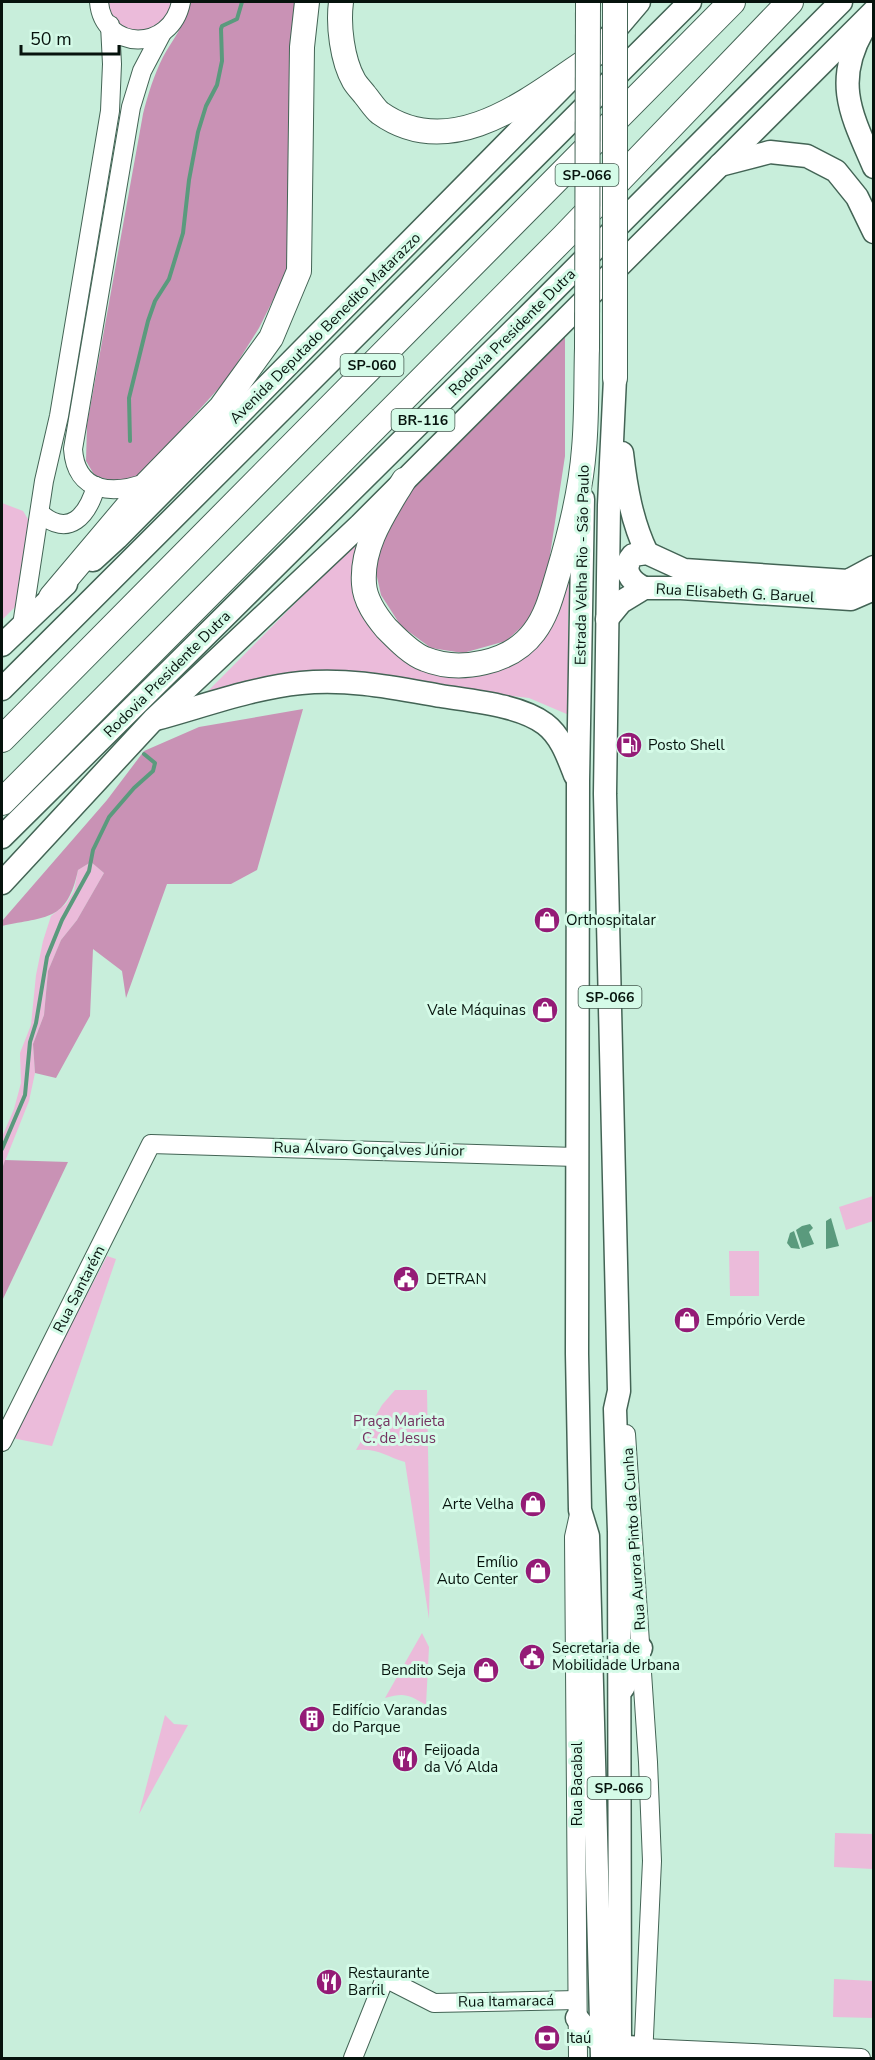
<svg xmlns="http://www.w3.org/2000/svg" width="875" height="2060" font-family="'Nunito Sans',sans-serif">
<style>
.green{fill:#ebbbda}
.forest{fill:#c992b5}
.water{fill:#5a9a7d}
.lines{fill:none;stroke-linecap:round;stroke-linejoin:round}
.stream{stroke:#5a9a7d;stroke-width:4}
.tertiary-casing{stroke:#436455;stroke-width:20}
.primary-casing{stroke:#436455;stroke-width:25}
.trunk-casing{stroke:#436455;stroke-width:26}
.motorway-casing{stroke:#436455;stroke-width:28}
.tertiary{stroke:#fff;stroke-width:18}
.primary{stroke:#fff;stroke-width:22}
.trunk{stroke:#fff;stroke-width:24}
.motorway{stroke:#fff;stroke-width:26}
.trunk-bridge-casing{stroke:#436455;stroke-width:26;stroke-linecap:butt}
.trunk-bridge{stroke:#fff;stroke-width:24}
.labels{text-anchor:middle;stroke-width:6;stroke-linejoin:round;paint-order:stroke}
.shield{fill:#d5fbe8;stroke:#44594f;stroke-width:1.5}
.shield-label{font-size:14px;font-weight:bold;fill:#06130d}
.street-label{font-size:15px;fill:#06130d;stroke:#d5fbe8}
.poi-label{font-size:15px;fill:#06130d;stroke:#d5fbe8;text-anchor:start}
.park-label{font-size:15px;fill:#743260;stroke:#d5fbe8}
</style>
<rect width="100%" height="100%" fill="#c8eedb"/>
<g class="green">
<path d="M 102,2 L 176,2 L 160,30 L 123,30 Z"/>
<path d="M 2,503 L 23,511 L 31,524 L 21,601 L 2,620 Z"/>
<path d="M 364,534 L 358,598 L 379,639 L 405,660 L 478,675 L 511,666 L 536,642 L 560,610 L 570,571 L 568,622 L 569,715 L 529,698 L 324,674 L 196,703 Z"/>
<path d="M 91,862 L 104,873 L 77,920 L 61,940 L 48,971 L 44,1015 L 33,1044 L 35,1073 L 29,1101 L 2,1169 L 2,1137 L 14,1109 L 21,1083 L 20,1053 L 31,1025 L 36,975 L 43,941 L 51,916 L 66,904 L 74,891 L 78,870 Z"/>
<path d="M 873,1196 L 873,1221 L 846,1230 L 839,1207 Z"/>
<path d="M 729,1251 L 759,1251 L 759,1296 L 730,1296 Z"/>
<path d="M 107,1256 L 116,1259 L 52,1446 L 12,1438 Z"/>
<path d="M 395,1390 L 427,1390 L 430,1564 L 429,1619 L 405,1462 C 385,1456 379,1448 356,1450 L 382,1405 Z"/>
<path d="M 422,1633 L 429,1647 L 426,1705 C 409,1695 405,1692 385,1698 Z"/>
<path d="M 165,1715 L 174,1724 L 188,1725 L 139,1814 Z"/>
<path d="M 835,1833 L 873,1834 L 873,1869 L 834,1867 Z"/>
<path d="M 834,1979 L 873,1981 L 873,2018 L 833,2017 Z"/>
</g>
<g class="forest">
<path d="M 188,2 L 301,2 L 288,270 L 259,328 L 227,379 L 135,481 L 122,483 L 95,476 L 86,461 L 87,425 L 143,114 C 148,94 154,75 163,57 C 173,39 187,23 188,2 Z"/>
<path d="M 565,332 L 565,456 L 545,588 L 527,622 L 506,641 L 463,653 L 431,648 L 401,626 L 381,595 L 375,568 L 382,540 L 408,490 Z"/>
<path d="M 303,709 L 257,870 L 231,884 L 167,884 L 126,998 L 122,971 L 93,949 L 90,1016 L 56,1078 L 35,1073 L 33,1044 L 44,1015 L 48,971 L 61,940 L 77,920 L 104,873 L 91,862 L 78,870 C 67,922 47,916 2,926 L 2,921 L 107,800 L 144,751 L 199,727 Z"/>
<path d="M 5,1160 L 68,1162 L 2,1301 L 2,1169 Z"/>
</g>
<g class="water">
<path d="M 831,1218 L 839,1246 L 826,1249 L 826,1221 Z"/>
<path d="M 810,1224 L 813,1228 L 809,1232 L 814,1244 L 802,1248 L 796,1230 L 802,1226 Z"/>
<path d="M 794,1231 L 800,1249 L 791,1248 L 787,1243 L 790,1233 Z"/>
</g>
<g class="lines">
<g class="stream">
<path d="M 130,441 L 129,398 L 148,321 L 155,301 L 169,279 L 183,233 L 189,180 L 198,132 L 206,106 L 217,85 L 222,61 L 221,29 L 222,26 L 237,19 L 242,2"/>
<path d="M 2,1149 L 25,1095 L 30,1042 L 36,1023 L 47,957 L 62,920 L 89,871 L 93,850 L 109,817 L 134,788 L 153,771 L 155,763 L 144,754"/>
</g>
<defs>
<g id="tertiary">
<path d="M 99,2 C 103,51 171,53 181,2"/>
<path d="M 148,482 C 114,495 76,494 73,449 L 131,107 L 142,71 L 162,33"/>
<path d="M 40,513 C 69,539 88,515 96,486"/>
<path d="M 22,625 L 44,481 L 59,416 L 110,111 L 112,64 L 110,25"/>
<path d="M 626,1434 L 648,1762 L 652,1861 L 643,2058"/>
<path d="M 2,1442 L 151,1144 L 576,1157"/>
<path d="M 643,2048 L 861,2058"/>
<path d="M 353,2058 L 385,1978 L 434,2003 L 577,2000"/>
<path d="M 578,2058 L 574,1537 L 580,1510"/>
</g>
<g id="primary">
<path d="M 863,30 C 833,83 852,116 874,167"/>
<path d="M 720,165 L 770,152 L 807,156 L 836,171 L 857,197 L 874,232"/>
<path d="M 615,378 L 609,505 L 605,794 L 619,1391 L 615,1409 L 619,1532 L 620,2058"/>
<path d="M 622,453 C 626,488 632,522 647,553"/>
<path d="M 583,499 L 578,781 L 577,1354 L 580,1510 L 588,1536 L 602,2058"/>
<path d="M 93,560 L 117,538 L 593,56 L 639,2"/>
<path d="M 644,588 C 630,581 621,569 633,555 L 647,553 L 684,570 L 848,581 L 874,567"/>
<path d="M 607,619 L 621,602 L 644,588 L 681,588 L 851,599 L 874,589"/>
<path d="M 2,645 L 66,584"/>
<path d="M 2,689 L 690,2"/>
<path d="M 156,719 C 204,706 252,688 301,683 C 348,678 395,688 441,696 C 472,701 520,705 545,724 C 561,736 568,757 575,775"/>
<path d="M 2,837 L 535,309 L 841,2"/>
<path d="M 2,883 L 154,719 L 360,525 L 874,11"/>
<path d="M 623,1688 L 641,1648"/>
<path d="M 577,2018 C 600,2048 608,2046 643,2048"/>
</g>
<g id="trunk">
<path d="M 341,2 C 338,25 342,60 354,81 C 357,86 362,91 365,95 C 370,101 375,109 380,113 C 453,165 533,96 593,56"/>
<path d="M 615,347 L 615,378"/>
<path d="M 404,480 C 385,512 361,545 364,584 C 365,601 376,616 386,628 C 397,639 411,654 425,659 C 460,673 511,663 534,632 C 547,615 552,594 558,574 C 570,534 581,490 584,449 C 587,416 586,382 587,348"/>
<path d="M 51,597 L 148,482 L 221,407 L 271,338 L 299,271 L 302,47 L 307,2"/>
</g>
<g id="motorway">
<path d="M 2,739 L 732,2"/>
<path d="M 2,802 L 564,237 L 790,2"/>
</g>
</defs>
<use href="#tertiary" class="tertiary-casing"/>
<use href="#primary" class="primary-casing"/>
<use href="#trunk" class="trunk-casing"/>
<use href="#motorway" class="motorway-casing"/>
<use href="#tertiary" class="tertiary"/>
<use href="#primary" class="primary"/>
<use href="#trunk" class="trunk"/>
<use href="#motorway" class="motorway"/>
<defs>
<g id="trunk-bridge">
<path d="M 615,2 L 615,347"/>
<path d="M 587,348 L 588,2"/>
</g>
</defs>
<use href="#trunk-bridge" class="trunk-bridge-casing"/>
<use href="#trunk-bridge" class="trunk-bridge"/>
</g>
<defs>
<symbol id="fuel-disc" viewBox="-11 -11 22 22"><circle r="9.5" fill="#941b76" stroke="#d5fbe8"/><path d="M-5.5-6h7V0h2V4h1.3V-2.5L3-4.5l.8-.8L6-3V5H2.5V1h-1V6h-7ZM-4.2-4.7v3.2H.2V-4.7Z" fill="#fff"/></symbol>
<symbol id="shop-disc" viewBox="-11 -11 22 22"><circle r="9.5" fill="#941b76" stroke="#d5fbe8"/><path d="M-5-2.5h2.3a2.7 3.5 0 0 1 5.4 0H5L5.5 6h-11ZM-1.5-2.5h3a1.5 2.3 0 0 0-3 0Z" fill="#fff"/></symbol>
<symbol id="civic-disc" viewBox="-11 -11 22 22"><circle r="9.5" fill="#941b76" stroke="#d5fbe8"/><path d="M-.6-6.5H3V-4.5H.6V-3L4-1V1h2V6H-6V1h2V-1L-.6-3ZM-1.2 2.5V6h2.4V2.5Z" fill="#fff"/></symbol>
<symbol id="building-disc" viewBox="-11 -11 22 22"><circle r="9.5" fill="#941b76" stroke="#d5fbe8"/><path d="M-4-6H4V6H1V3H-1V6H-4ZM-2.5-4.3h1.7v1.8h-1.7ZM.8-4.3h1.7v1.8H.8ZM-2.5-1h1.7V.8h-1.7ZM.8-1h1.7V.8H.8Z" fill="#fff"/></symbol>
<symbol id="restaurant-disc" viewBox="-11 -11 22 22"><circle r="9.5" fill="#941b76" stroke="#d5fbe8"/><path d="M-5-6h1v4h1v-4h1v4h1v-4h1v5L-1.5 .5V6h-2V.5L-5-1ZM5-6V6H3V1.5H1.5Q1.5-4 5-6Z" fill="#fff"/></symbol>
<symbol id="bank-disc" viewBox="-11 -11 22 22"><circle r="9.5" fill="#941b76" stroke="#d5fbe8"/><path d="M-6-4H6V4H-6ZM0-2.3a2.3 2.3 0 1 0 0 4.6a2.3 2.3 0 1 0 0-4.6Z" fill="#fff"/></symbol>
</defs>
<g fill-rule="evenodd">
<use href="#fuel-disc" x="614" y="730" width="30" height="30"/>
<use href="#shop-disc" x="532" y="905" width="30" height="30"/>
<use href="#shop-disc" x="530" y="995" width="30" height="30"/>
<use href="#civic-disc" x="391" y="1264" width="30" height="30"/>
<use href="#shop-disc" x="672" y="1305" width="30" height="30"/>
<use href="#shop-disc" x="518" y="1489" width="30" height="30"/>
<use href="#shop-disc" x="523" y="1556" width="30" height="30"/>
<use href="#civic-disc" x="517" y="1642" width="30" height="30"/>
<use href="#shop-disc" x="471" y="1655" width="30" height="30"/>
<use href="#building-disc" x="297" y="1704" width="30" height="30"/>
<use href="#restaurant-disc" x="390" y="1744" width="30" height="30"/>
<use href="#restaurant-disc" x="314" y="1967" width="30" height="30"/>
<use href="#bank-disc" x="532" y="2023" width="30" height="30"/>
</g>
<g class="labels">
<g class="shield">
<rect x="555.5" y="164" width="63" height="22" rx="4.5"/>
<rect x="340.5" y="354" width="63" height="22" rx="4.5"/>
<rect x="391.5" y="409" width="63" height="22" rx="4.5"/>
<rect x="578.5" y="986" width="63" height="22" rx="4.5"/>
<rect x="587.5" y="1777" width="63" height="22" rx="4.5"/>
</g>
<g class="shield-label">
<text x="587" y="180">SP-066</text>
<text x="372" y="370">SP-060</text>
<text x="423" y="425">BR-116</text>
<text x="610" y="1002">SP-066</text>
<text x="619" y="1793">SP-066</text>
</g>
<g class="street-label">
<text transform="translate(325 328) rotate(-45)" y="5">Avenida Deputado Benedito Matarazzo</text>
<text transform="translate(512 332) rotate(-45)" y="5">Rodovia Presidente Dutra</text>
<text transform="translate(582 565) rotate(-89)" y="5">Estrada Velha Rio - São Paulo</text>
<text transform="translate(735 593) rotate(3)" y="5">Rua Elisabeth G. Baruel</text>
<text transform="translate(167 674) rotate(-45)" y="5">Rodovia Presidente Dutra</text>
<text transform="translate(369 1149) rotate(1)" y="5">Rua Álvaro Gonçalves Júnior</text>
<text transform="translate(79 1289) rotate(-63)" y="5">Rua Santarém</text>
<text transform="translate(634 1539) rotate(-94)" y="5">Rua Aurora Pinto da Cunha</text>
<text transform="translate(577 1784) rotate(-90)" y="5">Rua Bacabal</text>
<text transform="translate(506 2001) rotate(-1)" y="5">Rua Itamaracá</text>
</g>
<g class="poi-label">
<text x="648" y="750">Posto Shell</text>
<text x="566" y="925">Orthospitalar</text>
<text x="526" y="1015" text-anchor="end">Vale Máquinas</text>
<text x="426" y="1284">DETRAN</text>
<text x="706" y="1325">Empório Verde</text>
<text x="514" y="1509" text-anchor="end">Arte Velha</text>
<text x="518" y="1567" text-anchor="end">Emílio<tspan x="518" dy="17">Auto Center</tspan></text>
<text x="552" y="1653">Secretaria de<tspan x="552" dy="17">Mobilidade Urbana</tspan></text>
<text x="466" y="1675" text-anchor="end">Bendito Seja</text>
<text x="332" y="1715">Edifício Varandas<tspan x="332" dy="17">do Parque</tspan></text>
<text x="424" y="1755">Feijoada<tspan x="424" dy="17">da Vó Alda</tspan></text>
<text x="348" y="1978">Restaurante<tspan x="348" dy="17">Barril</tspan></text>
<text x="566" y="2043">Itaú</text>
</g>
<g class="park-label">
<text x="399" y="1426">Praça Marieta<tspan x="399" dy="17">C. de Jesus</tspan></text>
</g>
</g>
<rect width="875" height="2060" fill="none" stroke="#06130d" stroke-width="6"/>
<path d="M21 45v9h98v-9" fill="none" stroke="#06130d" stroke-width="3"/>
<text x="30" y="45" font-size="18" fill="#06130d" stroke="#d5fbe8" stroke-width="4.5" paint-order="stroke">50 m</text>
</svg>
